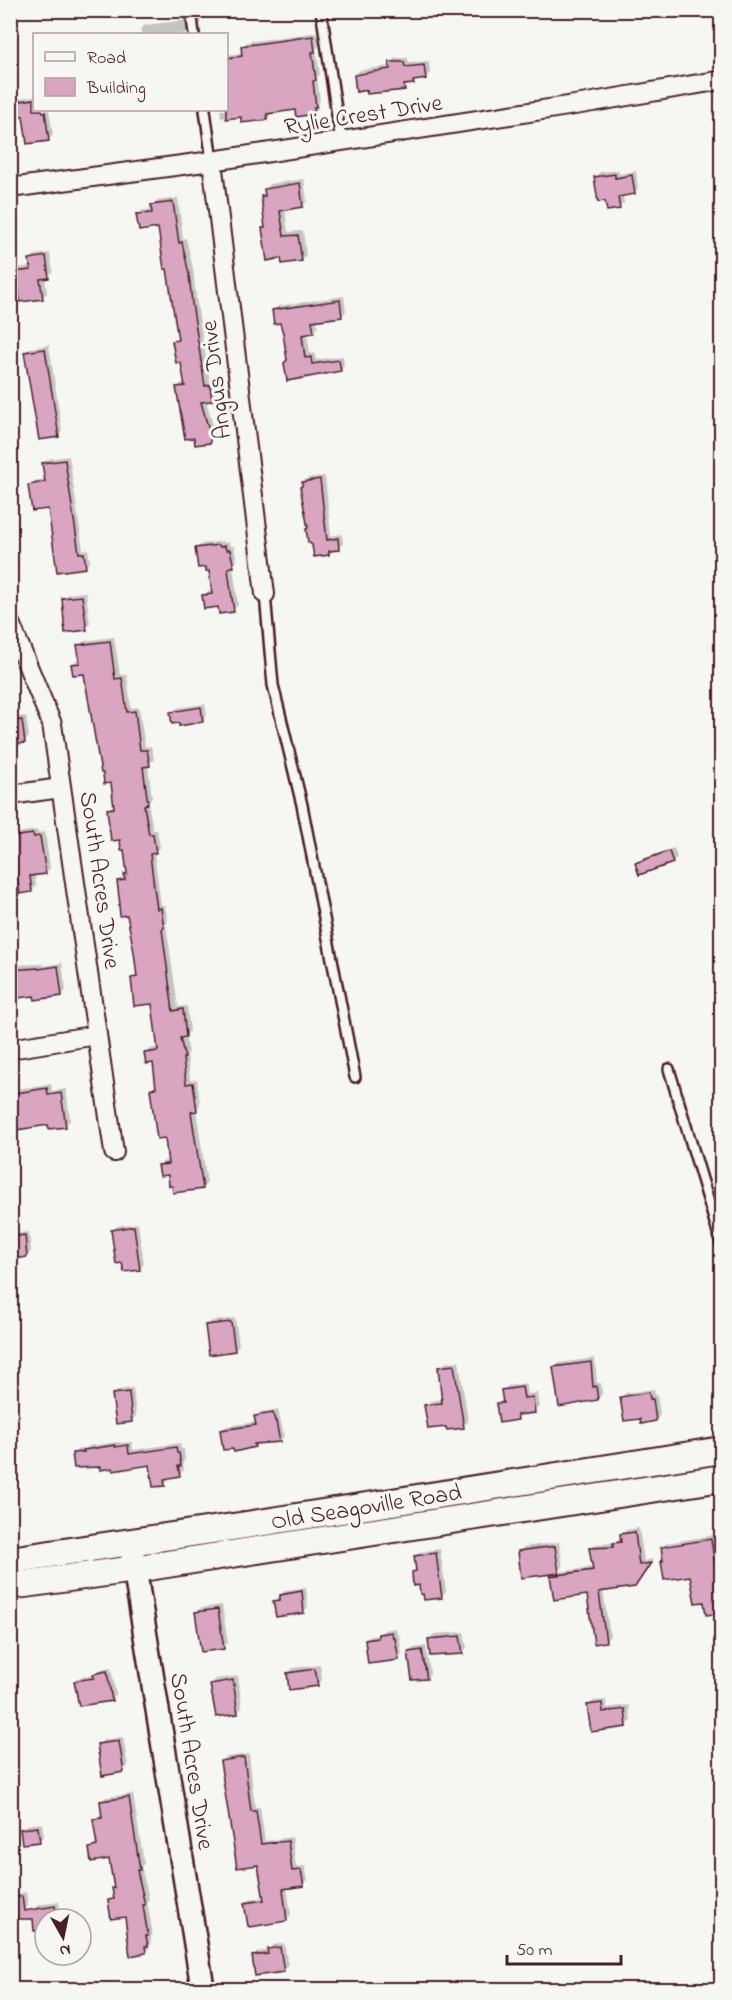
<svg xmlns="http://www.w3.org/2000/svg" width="732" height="2000" font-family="'Indie Flower',sans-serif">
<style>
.shadow{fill:#0003}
.building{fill:#d9a5c0;stroke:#4a1f2b;stroke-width:1.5}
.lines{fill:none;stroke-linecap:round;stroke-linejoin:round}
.service-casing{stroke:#4a1f2b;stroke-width:14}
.minor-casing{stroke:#4a1f2b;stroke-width:22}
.tertiary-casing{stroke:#4a1f2b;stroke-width:27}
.secondary-casing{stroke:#4a1f2b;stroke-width:30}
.service{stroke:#f6f6f2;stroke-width:9}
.minor{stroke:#f6f6f2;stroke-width:18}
.tertiary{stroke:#f6f6f2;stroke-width:22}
.secondary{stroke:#f6f6f2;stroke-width:26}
.labels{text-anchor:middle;stroke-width:6;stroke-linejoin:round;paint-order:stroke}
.street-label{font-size:24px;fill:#4a1f2b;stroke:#f6f6f2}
</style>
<rect width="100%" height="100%" fill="#f6f6f2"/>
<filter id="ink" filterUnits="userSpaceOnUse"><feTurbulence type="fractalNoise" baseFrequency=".0167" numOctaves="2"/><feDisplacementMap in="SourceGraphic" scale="12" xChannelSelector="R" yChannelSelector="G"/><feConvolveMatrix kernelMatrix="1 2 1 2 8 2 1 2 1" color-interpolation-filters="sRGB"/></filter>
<g filter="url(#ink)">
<g class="shadow">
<path d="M 186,20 L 188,34 L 141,34 L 141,29 L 145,25 Z"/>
<path d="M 318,32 L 319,46 L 316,49 L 320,74 L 317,77 L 320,101 L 318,103 L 318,108 L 314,113 L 296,108 L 271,112 L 271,114 L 267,119 L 242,115 L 221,118 L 220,110 L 226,110 L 226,55 L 243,53 L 242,47 L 247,42 Z"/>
<path d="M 395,58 L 408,58 L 409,63 L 429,61 L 430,73 L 425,78 L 417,79 L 413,83 L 409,83 L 404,88 L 368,88 L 355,75 L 360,70 L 391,66 L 391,63 Z"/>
<path d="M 34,96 L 34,110 L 49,110 L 53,135 L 48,140 L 24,114 L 16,103 L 21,98 Z"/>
<path d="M 619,170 L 619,174 L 636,171 L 638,188 L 634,193 L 623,195 L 624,203 L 619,207 L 607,200 L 596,177 L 600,172 Z"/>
<path d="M 304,179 L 307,201 L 303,206 L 285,209 L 288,232 L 303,231 L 306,255 L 302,259 L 283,256 L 264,229 L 266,226 L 262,197 L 266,193 L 265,189 L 270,184 Z"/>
<path d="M 178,198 L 183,239 L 186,238 L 193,268 L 196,298 L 210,382 L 214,382 L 215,395 L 211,399 L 206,400 L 214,429 L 214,437 L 209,441 L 177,388 L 182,383 L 186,383 L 182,361 L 174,341 L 179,337 L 168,267 L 159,226 L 138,215 L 143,210 L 153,210 L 152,205 L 157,201 Z"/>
<path d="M 50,253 L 53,272 L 45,277 L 47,293 L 42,297 L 19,282 L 13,273 L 18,268 L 32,266 L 30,259 L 35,255 Z"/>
<path d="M 344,296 L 346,311 L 342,316 L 317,319 L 318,327 L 313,332 L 307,333 L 310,354 L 315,353 L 316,360 L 343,356 L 344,365 L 340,369 L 288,360 L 282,322 L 274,310 L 278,306 Z"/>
<path d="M 49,345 L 62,431 L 58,436 L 26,352 L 30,348 Z"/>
<path d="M 69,456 L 83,550 L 88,549 L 90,562 L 85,566 L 49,507 L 30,485 L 34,481 L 46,479 L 44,464 L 48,459 Z"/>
<path d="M 325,476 L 331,536 L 342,534 L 343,544 L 329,554 L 310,528 L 303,483 L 308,478 Z"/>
<path d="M 223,541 L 224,543 L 229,542 L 230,547 L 234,546 L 237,561 L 233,566 L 238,605 L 233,610 L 220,606 L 204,596 L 208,591 L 213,591 L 210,569 L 197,548 L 202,544 Z"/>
<path d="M 86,592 L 90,624 L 86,628 L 63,599 L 68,594 Z"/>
<path d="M 114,637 L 120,675 L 127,675 L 131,708 L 139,707 L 145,747 L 151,746 L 154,760 L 148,765 L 152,798 L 148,802 L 153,830 L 157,830 L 160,847 L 154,852 L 161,905 L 165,905 L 168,922 L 166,924 L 178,1007 L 187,1006 L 190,1031 L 185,1036 L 189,1052 L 187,1054 L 190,1080 L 197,1079 L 200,1105 L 196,1110 L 207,1183 L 203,1188 L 169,1174 L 160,1166 L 164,1161 L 169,1160 L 166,1136 L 152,1089 L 157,1084 L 154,1061 L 146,1053 L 151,1049 L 159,1047 L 153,1002 L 132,979 L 138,973 L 129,914 L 119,881 L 128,872 L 125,848 L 109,809 L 115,804 L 112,782 L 86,672 L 73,664 L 77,660 L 81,659 L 79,646 L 84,641 Z"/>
<path d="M 205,704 L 207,716 L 202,720 L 172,713 L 177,708 Z"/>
<path d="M 26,716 L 29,737 L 24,742 L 17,743 L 18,750 L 10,755 L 10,718 Z"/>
<path d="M 37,830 L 38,833 L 45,832 L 50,868 L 45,873 L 35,874 L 36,886 L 32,891 L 19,873 L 10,874 L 10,834 Z"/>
<path d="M 674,848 L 677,857 L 672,862 L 637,863 L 642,859 Z"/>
<path d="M 62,963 L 66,990 L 62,995 L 35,994 L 10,997 L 10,965 L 43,964 L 43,966 Z"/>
<path d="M 51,1084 L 52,1091 L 66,1089 L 70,1120 L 65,1125 L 50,1124 L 10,1129 L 10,1090 Z"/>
<path d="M 138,1223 L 144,1264 L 139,1269 L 113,1230 L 117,1226 Z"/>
<path d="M 29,1232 L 31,1251 L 27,1256 L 10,1258 L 10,1234 Z"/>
<path d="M 235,1318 L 239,1345 L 234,1350 L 207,1326 L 212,1321 Z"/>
<path d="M 595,1358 L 597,1383 L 601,1383 L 602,1394 L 598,1399 L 591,1401 L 560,1406 L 555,1368 L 559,1363 Z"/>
<path d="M 459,1361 L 468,1422 L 463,1426 L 426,1406 L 431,1401 L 443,1399 L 440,1367 L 445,1363 Z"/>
<path d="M 526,1383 L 528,1394 L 537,1393 L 539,1407 L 534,1411 L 522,1414 L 517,1418 L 498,1404 L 503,1399 L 503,1390 L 508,1386 Z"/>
<path d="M 133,1388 L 136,1416 L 132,1420 L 114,1395 L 118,1390 Z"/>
<path d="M 654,1389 L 655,1395 L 657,1395 L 660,1415 L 656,1420 L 641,1417 L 622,1397 L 626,1393 Z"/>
<path d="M 278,1410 L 284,1436 L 279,1441 L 258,1442 L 254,1446 L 222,1431 L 226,1426 L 257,1422 L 256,1417 L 260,1412 Z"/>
<path d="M 119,1442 L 119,1443 L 132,1442 L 133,1450 L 180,1443 L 181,1449 L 184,1449 L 185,1460 L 183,1462 L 184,1470 L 179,1475 L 168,1477 L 169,1480 L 164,1485 L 151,1463 L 101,1466 L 74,1454 L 78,1449 L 87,1448 L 89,1446 Z"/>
<path d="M 639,1528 L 644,1561 L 653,1559 L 639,1580 L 603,1590 L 610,1636 L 605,1641 L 588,1593 L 552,1577 L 557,1572 L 519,1552 L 524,1547 L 559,1542 L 563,1567 L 558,1572 L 594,1567 L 591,1548 L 596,1544 L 614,1543 L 619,1539 L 622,1538 L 622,1534 L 626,1530 Z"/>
<path d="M 715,1535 L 718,1557 L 722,1557 L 722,1611 L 705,1600 L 692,1574 L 665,1560 L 663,1547 L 667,1543 Z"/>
<path d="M 440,1549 L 446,1592 L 441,1597 L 420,1584 L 413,1572 L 417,1568 L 416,1556 L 420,1552 Z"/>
<path d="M 306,1588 L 308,1607 L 304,1611 L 275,1601 L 286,1590 Z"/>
<path d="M 222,1605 L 228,1643 L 223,1647 L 196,1613 L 201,1608 Z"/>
<path d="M 396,1628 L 397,1635 L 399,1634 L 402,1654 L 398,1659 L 366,1640 L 371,1636 L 379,1635 L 384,1630 Z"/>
<path d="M 464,1632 L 467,1648 L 462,1653 L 429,1639 L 434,1634 Z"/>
<path d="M 426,1646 L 430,1673 L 426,1677 L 409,1652 L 414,1648 Z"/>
<path d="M 320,1665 L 322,1680 L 317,1684 L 289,1673 L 293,1668 Z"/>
<path d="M 111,1668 L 116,1695 L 111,1699 L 76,1682 L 80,1677 L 94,1675 L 99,1670 Z"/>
<path d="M 238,1676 L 242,1708 L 238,1712 L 217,1715 L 211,1684 L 216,1679 Z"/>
<path d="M 606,1700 L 607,1708 L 629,1705 L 631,1721 L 627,1726 L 589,1706 L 593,1701 Z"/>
<path d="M 123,1737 L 128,1766 L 123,1771 L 99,1745 L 103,1740 Z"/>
<path d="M 249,1754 L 255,1807 L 260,1807 L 265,1841 L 292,1837 L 296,1867 L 305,1866 L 308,1880 L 303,1884 L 287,1887 L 291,1915 L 286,1919 L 246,1904 L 251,1899 L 265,1897 L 260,1864 L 222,1762 L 226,1757 Z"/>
<path d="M 133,1794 L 144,1864 L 141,1866 L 149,1899 L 147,1901 L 152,1930 L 150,1947 L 145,1952 L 127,1916 L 110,1900 L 115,1896 L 115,1887 L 111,1857 L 90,1848 L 98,1843 L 95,1820 L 99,1815 L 103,1815 L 102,1802 L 106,1797 Z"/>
<path d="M 42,1823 L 44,1836 L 39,1840 L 22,1830 L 26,1825 Z"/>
<path d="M 26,1892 L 28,1906 L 24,1910 L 10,1913 L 10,1896 Z"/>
<path d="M 59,1902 L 61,1919 L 45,1919 L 45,1928 L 33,1910 L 38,1905 Z"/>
<path d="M 284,1943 L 288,1966 L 283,1970 L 254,1957 L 258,1952 L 268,1950 L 273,1945 Z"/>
</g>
<g class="building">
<path d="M 313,36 L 315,52 L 312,52 L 316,80 L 313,81 L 316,107 L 314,107 L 314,114 L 296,117 L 295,110 L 267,114 L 267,120 L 241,123 L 241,117 L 226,119 L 226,58 L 242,56 L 241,46 Z"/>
<path d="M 389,62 L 404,62 L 405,67 L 424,65 L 426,79 L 413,81 L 414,84 L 404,85 L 405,90 L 367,94 L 367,90 L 356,92 L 354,75 L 390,69 Z"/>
<path d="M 34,99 L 34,110 L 42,110 L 43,112 L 45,112 L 49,141 L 27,144 L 23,116 L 17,116 L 15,102 Z"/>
<path d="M 615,174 L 615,178 L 632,175 L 635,194 L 618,197 L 620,209 L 607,211 L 605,201 L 598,202 L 594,177 Z"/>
<path d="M 300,183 L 303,207 L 280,211 L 284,236 L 298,235 L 302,261 L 282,264 L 281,258 L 267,261 L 262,228 L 265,228 L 261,196 L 265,196 L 264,189 Z"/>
<path d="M 173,202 L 179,243 L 182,242 L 189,274 L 192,303 L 205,386 L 210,385 L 212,401 L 201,402 L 210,434 L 210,443 L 195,445 L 194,438 L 185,439 L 176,387 L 185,386 L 181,363 L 176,363 L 172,341 L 178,340 L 167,269 L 164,269 L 158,228 L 139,231 L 136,214 L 152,213 L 151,205 Z"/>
<path d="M 46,256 L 49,278 L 40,279 L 43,299 L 20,302 L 18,284 L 13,284 L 12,272 L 31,270 L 29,259 Z"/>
<path d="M 340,300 L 342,317 L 312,321 L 314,333 L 302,335 L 305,358 L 311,357 L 312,364 L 339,360 L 341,371 L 287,381 L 284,363 L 287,360 L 283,333 L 280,323 L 274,324 L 272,310 Z"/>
<path d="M 45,349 L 59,437 L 39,440 L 24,352 Z"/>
<path d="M 65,460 L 79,553 L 84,553 L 86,568 L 57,572 L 48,509 L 32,511 L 28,485 L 45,482 L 42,463 Z"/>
<path d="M 320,479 L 327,540 L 338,538 L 339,550 L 329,551 L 329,555 L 314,557 L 312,545 L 308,542 L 306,529 L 308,528 L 300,487 L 302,486 L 302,482 Z"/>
<path d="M 219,545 L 220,547 L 225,546 L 226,550 L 230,550 L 234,567 L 230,567 L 228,570 L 234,612 L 219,614 L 218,607 L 204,609 L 202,595 L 212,594 L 209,571 L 206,571 L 206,567 L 198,568 L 195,548 Z"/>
<path d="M 82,596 L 87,630 L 65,633 L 62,598 Z"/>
<path d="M 110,641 L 115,679 L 122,678 L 127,712 L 135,711 L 140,750 L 147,750 L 150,766 L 143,767 L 148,804 L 144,805 L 149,834 L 153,834 L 156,853 L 150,854 L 154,887 L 157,909 L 161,908 L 164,928 L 162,929 L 173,1011 L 183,1009 L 186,1037 L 180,1038 L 185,1058 L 183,1058 L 186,1084 L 193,1083 L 197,1111 L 191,1112 L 203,1189 L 173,1193 L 172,1186 L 169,1186 L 168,1175 L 160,1176 L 158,1165 L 168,1164 L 165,1138 L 157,1139 L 150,1089 L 156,1088 L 153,1063 L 146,1064 L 144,1053 L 158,1051 L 152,1004 L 134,1006 L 131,978 L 137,977 L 134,952 L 127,915 L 120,916 L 119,905 L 120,905 L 117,881 L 125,880 L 124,874 L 127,874 L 124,850 L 121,850 L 120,840 L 111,841 L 107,809 L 114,808 L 111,783 L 104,784 L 103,773 L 101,773 L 84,674 L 73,675 L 71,664 L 80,663 L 77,645 Z"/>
<path d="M 201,707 L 203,722 L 179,726 L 179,723 L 172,724 L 170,712 Z"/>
<path d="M 22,720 L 25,743 L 10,745 L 10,721 Z"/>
<path d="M 33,834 L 34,837 L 40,836 L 46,874 L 30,876 L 32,892 L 20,894 L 10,837 Z"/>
<path d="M 669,851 L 673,863 L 639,875 L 635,863 Z"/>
<path d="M 58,966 L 62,996 L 35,1000 L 34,996 L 10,999 L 10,970 L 38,968 L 39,969 Z"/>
<path d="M 47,1088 L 48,1095 L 61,1093 L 66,1127 L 49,1129 L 48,1125 L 10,1131 L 10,1094 Z"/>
<path d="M 134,1226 L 140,1270 L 124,1272 L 122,1263 L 116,1264 L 111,1230 Z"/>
<path d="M 25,1235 L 27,1257 L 10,1260 L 10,1237 Z"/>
<path d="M 231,1322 L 235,1351 L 209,1355 L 205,1325 Z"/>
<path d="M 591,1362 L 593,1387 L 596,1386 L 598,1400 L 559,1407 L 553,1367 Z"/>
<path d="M 454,1365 L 464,1428 L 447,1430 L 446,1427 L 428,1429 L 424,1405 L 442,1403 L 438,1367 Z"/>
<path d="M 522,1387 L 524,1398 L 533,1397 L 535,1413 L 517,1415 L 518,1420 L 499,1423 L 496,1403 L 503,1403 L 501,1390 Z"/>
<path d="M 129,1392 L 132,1422 L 116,1424 L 112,1394 Z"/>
<path d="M 649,1392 L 650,1399 L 653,1399 L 656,1421 L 641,1424 L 640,1419 L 624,1421 L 620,1397 Z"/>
<path d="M 273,1413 L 275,1421 L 276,1421 L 280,1442 L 254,1444 L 255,1447 L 234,1452 L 233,1449 L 223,1450 L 220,1430 L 256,1425 L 254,1416 Z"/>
<path d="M 115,1445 L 115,1447 L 128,1445 L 129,1454 L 176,1447 L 177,1453 L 179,1453 L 181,1466 L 178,1466 L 180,1476 L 164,1479 L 165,1486 L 153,1487 L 150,1465 L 113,1471 L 112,1468 L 100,1470 L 100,1467 L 74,1468 L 72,1453 L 84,1452 L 83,1450 Z"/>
<path d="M 635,1532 L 639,1565 L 651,1563 L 635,1587 L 599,1592 L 606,1642 L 594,1644 L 587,1595 L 554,1600 L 550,1576 L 593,1570 L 589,1548 L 613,1547 L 613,1543 L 621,1542 L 620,1534 Z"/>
<path d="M 711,1539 L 722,1613 L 706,1615 L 704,1602 L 695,1603 L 690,1576 L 664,1580 L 661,1561 L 663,1561 L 661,1547 Z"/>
<path d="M 555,1546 L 559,1573 L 521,1578 L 518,1551 Z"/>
<path d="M 436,1553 L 442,1598 L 424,1600 L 423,1594 L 420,1594 L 419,1585 L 413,1586 L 412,1572 L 416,1571 L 414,1556 Z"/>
<path d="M 302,1591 L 304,1613 L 276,1617 L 273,1601 L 280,1600 L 280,1595 Z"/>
<path d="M 218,1609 L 224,1649 L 201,1652 L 195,1612 Z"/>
<path d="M 392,1632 L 393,1638 L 395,1638 L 399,1660 L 368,1664 L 365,1640 L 378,1638 L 378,1634 Z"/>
<path d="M 460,1636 L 463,1654 L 430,1656 L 428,1639 Z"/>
<path d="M 422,1650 L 427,1679 L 412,1680 L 408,1652 Z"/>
<path d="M 315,1669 L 318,1686 L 289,1690 L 287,1673 Z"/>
<path d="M 107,1671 L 112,1701 L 79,1706 L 74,1681 L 94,1678 L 93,1674 Z"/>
<path d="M 233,1680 L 238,1714 L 216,1717 L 210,1684 Z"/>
<path d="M 602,1703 L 603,1712 L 625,1709 L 627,1727 L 591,1732 L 587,1705 Z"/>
<path d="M 119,1741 L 124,1772 L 102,1776 L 97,1744 Z"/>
<path d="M 244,1757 L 251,1811 L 256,1811 L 261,1844 L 288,1841 L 292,1871 L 301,1870 L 304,1886 L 283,1889 L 287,1921 L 250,1927 L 248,1926 L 244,1903 L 264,1900 L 258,1865 L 237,1868 L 220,1761 Z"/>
<path d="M 129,1797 L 140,1870 L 137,1870 L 145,1905 L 143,1905 L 148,1936 L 146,1936 L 148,1946 L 145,1946 L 146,1953 L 130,1956 L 125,1917 L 111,1919 L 108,1900 L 114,1899 L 112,1888 L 114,1888 L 109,1859 L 91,1862 L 89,1848 L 97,1846 L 93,1819 L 102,1818 L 100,1801 Z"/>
<path d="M 38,1827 L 40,1842 L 22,1844 L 20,1829 Z"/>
<path d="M 22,1896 L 24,1911 L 55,1906 L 57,1919 L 45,1919 L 45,1930 L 34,1931 L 33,1919 L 17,1919 L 16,1913 L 10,1914 L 10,1898 Z"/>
<path d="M 280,1947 L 284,1972 L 255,1976 L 252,1956 L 268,1954 L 267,1949 Z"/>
</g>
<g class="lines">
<defs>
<g id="service">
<path d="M 191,10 L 194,34"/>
<path d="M 321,10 L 341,141"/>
<path d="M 205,110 L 212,161"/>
<path d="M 265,594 L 273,685 L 302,805 L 355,1077"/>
<path d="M 669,1069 L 722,1246"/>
</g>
<g id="minor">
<path d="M 212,161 L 265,594"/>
<path d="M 10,188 L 212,161 L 581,104 L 722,80"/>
<path d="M 10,623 L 52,724 L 114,1152"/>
<path d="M 10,795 L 61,788"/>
<path d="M 10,1049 L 97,1035"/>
</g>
<path id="tertiary" d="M 132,1553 L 203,1990"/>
<g id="secondary">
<path d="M 10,1560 L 246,1525 L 722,1450"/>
<path d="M 10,1586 L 135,1569 L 722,1478"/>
</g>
</defs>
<use href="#service" class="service-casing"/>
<use href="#minor" class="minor-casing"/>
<use href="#tertiary" class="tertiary-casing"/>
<use href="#secondary" class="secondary-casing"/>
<use href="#service" class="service"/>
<use href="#minor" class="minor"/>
<use href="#tertiary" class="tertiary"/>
<use href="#secondary" class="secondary"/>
</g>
</g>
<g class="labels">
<g class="street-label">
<text transform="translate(363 114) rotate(-9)" y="8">Rylie Crest Drive</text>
<text transform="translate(215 380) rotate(-97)" y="8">Angus Drive</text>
<text transform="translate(101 880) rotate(82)" y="8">South Acres Drive</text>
<text transform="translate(366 1506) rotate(-9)" y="8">Old Seagoville Road</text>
<text transform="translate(193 1761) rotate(81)" y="8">South Acres Drive</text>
</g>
</g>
<rect width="732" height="2000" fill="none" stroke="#f6f6f2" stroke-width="36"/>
<rect x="18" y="18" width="696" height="1964" fill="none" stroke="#4a1f2b" stroke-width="2" filter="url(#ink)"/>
<rect x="33" y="33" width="195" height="78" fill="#f6f6f2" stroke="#b1a0a2" stroke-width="1.5"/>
<rect x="45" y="52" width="30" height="9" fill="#f6f6f2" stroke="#b1a0a2" stroke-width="1.5"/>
<text x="87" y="63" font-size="18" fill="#4a1f2b">Road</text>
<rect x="45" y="78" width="30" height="18" fill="#d9a5c0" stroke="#b1a0a2" stroke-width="1.5"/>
<text x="87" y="93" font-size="18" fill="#4a1f2b">Building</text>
<g transform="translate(63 1937) rotate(171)"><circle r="28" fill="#f6f6f2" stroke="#b1a0a2" stroke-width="1.5"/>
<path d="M0-4.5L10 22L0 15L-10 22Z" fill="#4a1f2b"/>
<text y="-9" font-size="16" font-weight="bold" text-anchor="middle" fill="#4a1f2b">N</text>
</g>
<path d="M507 1955v9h114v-9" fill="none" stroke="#4a1f2b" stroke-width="3"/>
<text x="516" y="1955" font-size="18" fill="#4a1f2b" stroke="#f6f6f2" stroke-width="4.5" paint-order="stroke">50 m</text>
</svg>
